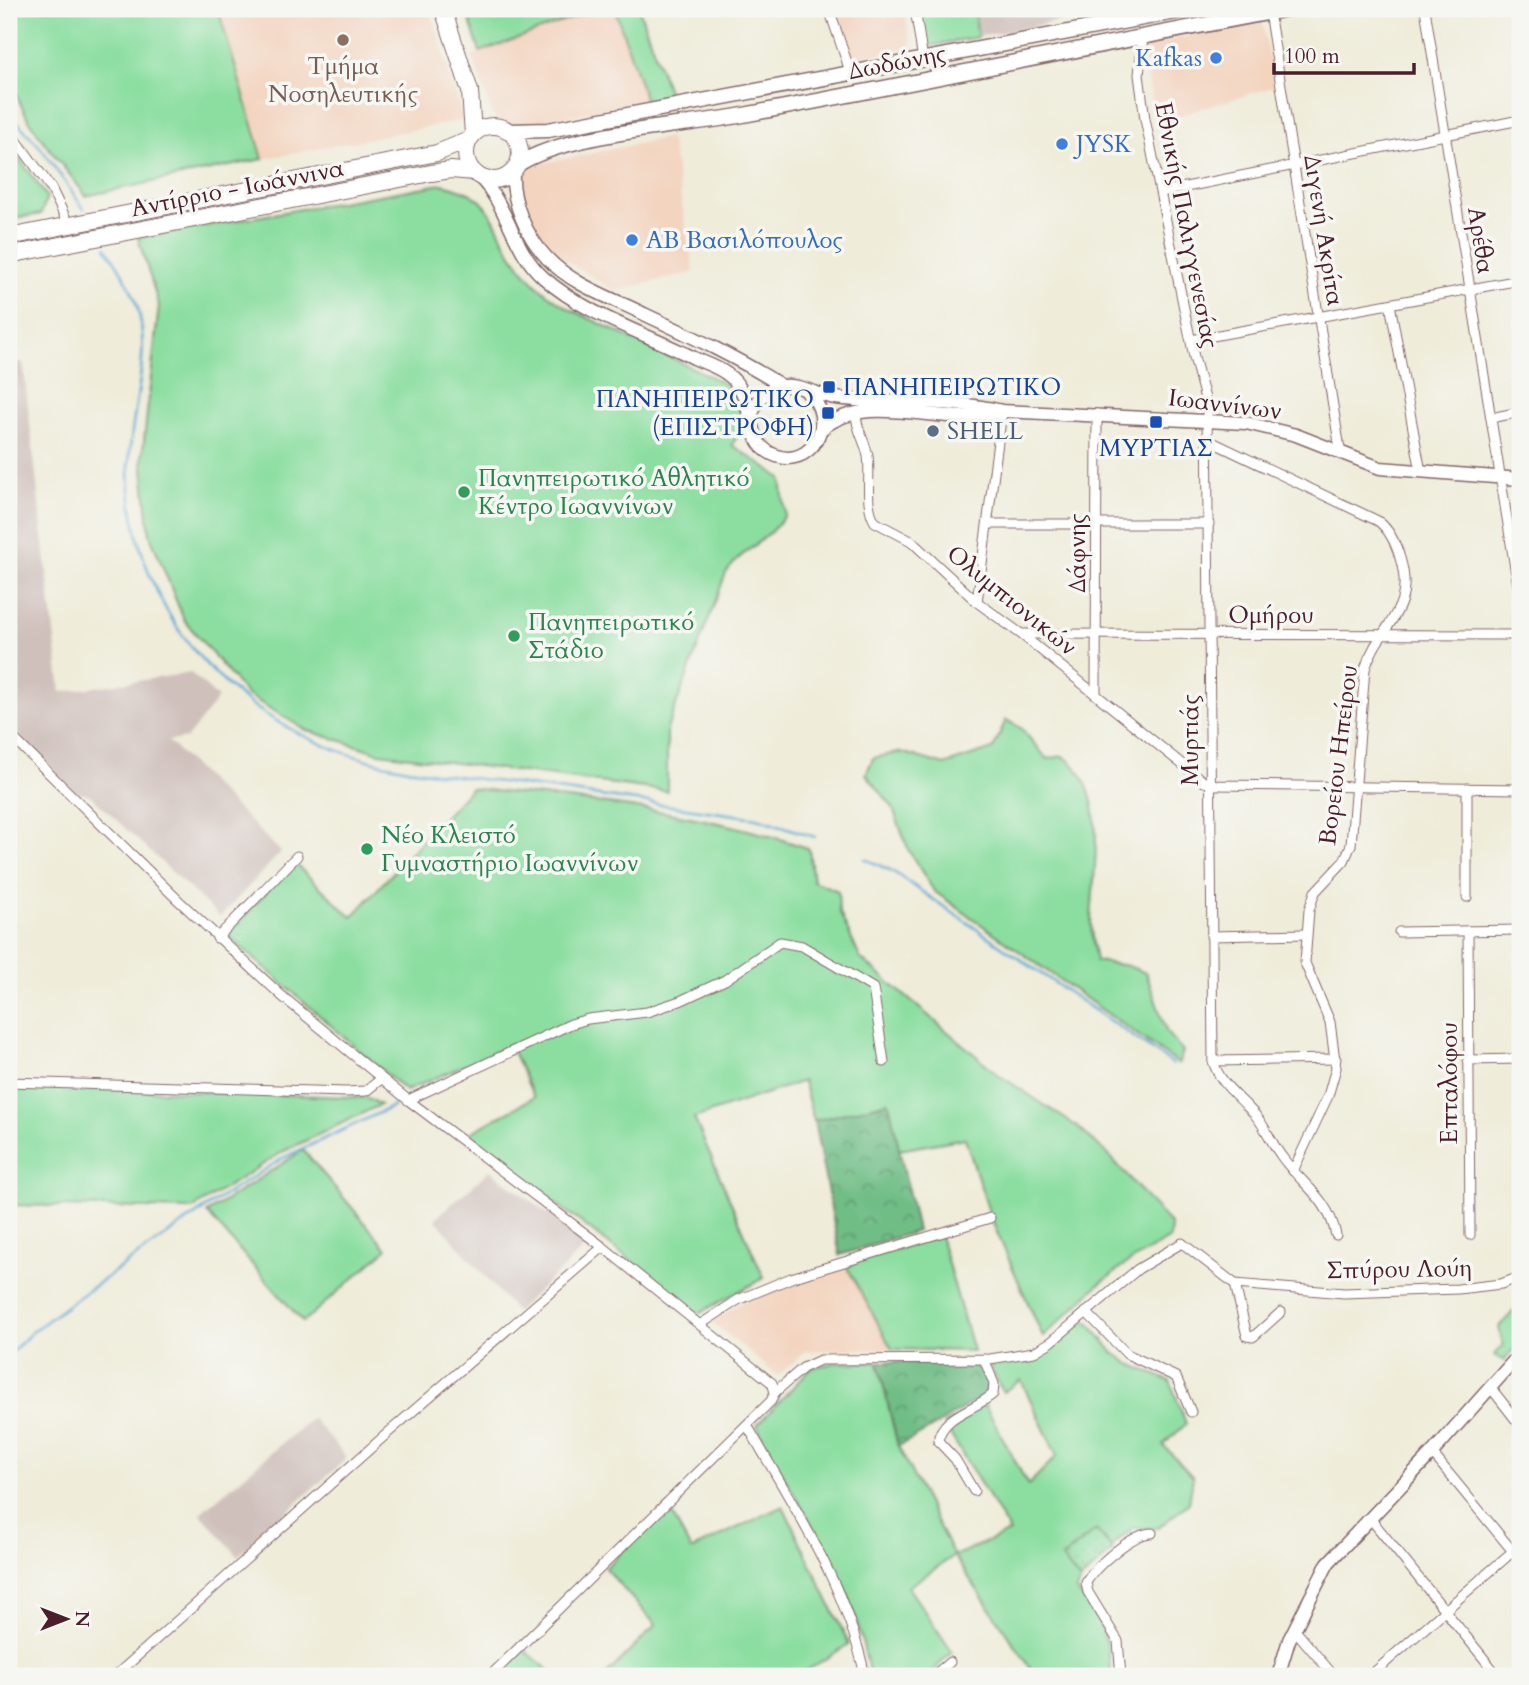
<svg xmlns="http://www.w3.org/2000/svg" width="1529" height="1685" font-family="Cardo,serif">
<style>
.built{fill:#f3d4bf}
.industrial{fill:#cfc0bb}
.grass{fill:#8bdea0;stroke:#6a7e66;stroke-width:2}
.forest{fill:url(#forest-crowns);stroke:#5d6e58;stroke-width:2}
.park{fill:url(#park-dots);stroke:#6a7e66;stroke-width:2}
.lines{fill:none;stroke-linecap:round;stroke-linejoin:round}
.stream{stroke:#5ca8d5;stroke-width:2.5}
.street-casing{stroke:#846768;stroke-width:11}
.secondary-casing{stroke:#846768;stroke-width:15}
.primary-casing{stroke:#846768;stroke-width:17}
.highway-casing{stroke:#846768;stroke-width:18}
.street{stroke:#fff;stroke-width:9}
.secondary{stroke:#fff;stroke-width:12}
.primary{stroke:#fff;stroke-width:14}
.highway{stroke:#fff;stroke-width:16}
.education-dot{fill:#8d6e63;stroke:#f6f6f2;stroke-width:2.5}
.shop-dot{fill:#3f7fe0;stroke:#f6f6f2;stroke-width:2.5}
.transit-dot{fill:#1a4fb4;stroke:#f6f6f2;stroke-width:2.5}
.service-dot{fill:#5c6f8a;stroke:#f6f6f2;stroke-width:2.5}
.leisure-dot{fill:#2e9e5b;stroke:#f6f6f2;stroke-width:2.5}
.labels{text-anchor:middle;stroke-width:7;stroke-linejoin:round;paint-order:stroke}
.shop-label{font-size:24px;fill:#366cbe;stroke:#f6f6f2;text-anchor:start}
.street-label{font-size:24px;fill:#4a1f2b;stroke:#f6f6f2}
.education-label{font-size:24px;fill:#785e54;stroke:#f6f6f2}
.transit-label{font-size:24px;fill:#164399;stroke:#f6f6f2;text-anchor:start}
.service-label{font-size:24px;fill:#4e5e75;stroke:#f6f6f2;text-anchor:start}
.leisure-label{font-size:24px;fill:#27864d;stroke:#f6f6f2;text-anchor:start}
</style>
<defs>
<pattern id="forest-crowns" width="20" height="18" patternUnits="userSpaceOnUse" patternTransform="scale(1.75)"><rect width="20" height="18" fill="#70bd86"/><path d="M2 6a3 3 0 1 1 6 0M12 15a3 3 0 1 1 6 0" fill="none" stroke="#5e996e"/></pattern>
<pattern id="park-dots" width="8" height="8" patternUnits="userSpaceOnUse" patternTransform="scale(1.75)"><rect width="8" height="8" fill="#8bdea0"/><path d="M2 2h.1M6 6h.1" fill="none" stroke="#79be8a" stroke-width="1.8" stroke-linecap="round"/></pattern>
</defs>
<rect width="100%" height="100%" fill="#f6f6f2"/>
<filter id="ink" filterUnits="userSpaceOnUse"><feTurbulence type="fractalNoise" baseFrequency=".0143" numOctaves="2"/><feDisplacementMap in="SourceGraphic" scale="14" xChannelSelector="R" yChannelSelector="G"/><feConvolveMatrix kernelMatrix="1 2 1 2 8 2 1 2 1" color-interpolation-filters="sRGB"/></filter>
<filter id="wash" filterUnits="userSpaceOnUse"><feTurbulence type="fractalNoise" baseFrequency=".00686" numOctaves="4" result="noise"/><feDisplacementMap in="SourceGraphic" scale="28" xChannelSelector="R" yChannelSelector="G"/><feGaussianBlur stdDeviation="1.57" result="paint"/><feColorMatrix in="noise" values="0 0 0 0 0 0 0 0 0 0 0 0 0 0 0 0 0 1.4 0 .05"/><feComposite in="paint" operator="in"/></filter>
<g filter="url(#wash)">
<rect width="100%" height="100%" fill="#efecd9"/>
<g class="built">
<path d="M 218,9 L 430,9 L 464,120 L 263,159 Z"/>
<path d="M 598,9 L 615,9 L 646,101 L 513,128 L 500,124 L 492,114 L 472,56 Z"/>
<path d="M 832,9 L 904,9 L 912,47 L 849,60 Z"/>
<path d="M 1262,21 L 1275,86 L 1156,123 L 1145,61 L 1149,44 Z"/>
<path d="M 670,137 L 694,272 L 615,291 L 556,254 L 538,233 L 529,216 L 523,189 L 524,167 Z"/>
<path d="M 846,1265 L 892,1349 L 806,1351 L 778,1376 L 712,1322 L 745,1300 L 801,1277 Z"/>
</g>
<g class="industrial">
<path d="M 974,9 L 1108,9 L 1108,11 L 978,37 Z"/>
<path d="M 9,359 L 23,363 L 61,692 L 191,673 L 218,698 L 187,738 L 168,741 L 281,852 L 220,917 L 90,795 L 75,792 L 9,727 Z"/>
<path d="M 490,1170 L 588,1244 L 516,1312 L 435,1219 Z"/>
<path d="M 312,1418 L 347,1458 L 238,1556 L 200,1513 Z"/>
</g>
<g class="grass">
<path d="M 15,9 L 218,9 L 263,159 L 86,196 C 57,155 12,114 9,62 C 8,44 12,27 15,9 Z"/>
<path d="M 466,9 L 598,9 L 480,52 Z"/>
<path d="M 615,9 L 639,9 L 670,97 L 646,101 Z"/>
<path d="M 919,9 L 974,9 L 978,37 L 924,47 Z"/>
<path d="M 9,144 L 47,197 L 41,214 L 9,219 Z"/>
<path d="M 442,184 C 498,196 488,221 516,260 C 530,281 550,298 572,310 L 728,385 C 744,402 745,426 732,445 L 781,478 L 785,515 C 767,542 743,548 726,573 L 667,729 L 667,791 L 380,753 L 306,730 L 246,694 L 184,620 L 150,535 L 142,459 L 159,305 L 138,238 Z"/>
<path d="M 1006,720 L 1021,728 L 1047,759 L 1063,756 C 1112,789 1092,873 1091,923 C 1091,936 1094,949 1096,961 L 1128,966 L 1146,973 L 1167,1033 L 1183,1051 L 1179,1064 L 934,891 L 909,851 L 892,806 L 866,774 L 873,758 L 901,752 L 944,765 L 993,749 Z"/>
<path d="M 471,788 C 584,802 701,809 809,849 L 813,881 L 838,891 L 839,911 L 860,958 L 999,1075 L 1076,1126 L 1106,1152 L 1171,1225 L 1170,1238 L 1126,1264 L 1098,1285 L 1043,1337 L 992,1221 L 965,1138 L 899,1150 L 888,1102 L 814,1121 L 803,1081 L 694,1118 L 764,1278 L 699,1313 L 467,1135 L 534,1097 L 510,1045 L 406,1091 L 227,935 L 294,863 L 352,917 Z"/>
<path d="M 9,1086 L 349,1097 L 368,1098 L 380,1105 L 284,1151 L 192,1209 L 9,1205 Z"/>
<path d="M 303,1150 L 387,1249 L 303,1322 L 207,1213 Z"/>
<path d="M 940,1236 L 973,1351 L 892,1349 L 846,1265 Z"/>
<path d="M 1520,1304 L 1520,1342 L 1504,1361 L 1495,1355 L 1503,1345 L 1499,1327 Z"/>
<path d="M 1081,1322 L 1088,1322 L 1114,1353 L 1130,1364 L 1170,1381 L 1186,1424 L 1163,1445 L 1193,1477 L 1189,1503 L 1158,1528 L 1133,1528 L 1110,1547 L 1096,1530 L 1062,1558 L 1080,1581 L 1077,1591 C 1102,1625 1108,1633 1111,1676 L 1036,1676 L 954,1556 L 908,1587 L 952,1652 L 928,1676 L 870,1676 C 863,1643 855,1608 840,1577 C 816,1525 781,1478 757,1425 L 811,1368 L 834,1363 L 878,1362 L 898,1446 L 954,1556 L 1010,1532 L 944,1424 L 985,1405 L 1028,1485 L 1057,1456 L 1021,1380 L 1003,1392 L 988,1362 C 1036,1361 1046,1351 1081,1322 Z"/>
<path d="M 783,1506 L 849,1644 L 798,1676 L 605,1676 L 656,1625 L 605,1568 L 668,1507 L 691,1550 Z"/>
<path d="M 523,1649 L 556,1676 L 496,1676 Z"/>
</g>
<g class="forest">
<path d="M 889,1102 L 917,1231 L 840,1255 L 814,1121 Z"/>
<path d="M 878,1362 L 981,1362 L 988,1383 L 985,1395 C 954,1413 930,1431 898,1446 Z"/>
</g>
<path class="park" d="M 1096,1530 L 1113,1550 L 1080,1581 L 1062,1558 Z"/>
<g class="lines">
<g class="stream">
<path d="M 9,97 L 15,117"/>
<path d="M 9,113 L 41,148 L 84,209"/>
<path d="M 106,247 C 119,268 134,289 139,313 C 151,364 128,420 129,471 C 133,633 255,743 408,769 L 757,818 L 815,837"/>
<path d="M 865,859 L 892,871 L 1173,1064"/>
<path d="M 9,1355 L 32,1332 L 87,1291 L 214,1202 L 283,1158 L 394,1106"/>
</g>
</g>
</g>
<g filter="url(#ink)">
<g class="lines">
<defs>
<g id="street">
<path d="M 829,9 L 851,74"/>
<path d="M 915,9 L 923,60"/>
<path d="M 1425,9 L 1520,599"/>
<path d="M 1269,12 L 1341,455"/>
<path d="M 1143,37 L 1139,75 L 1145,119 L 1194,357 L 1207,406 L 1213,1061 C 1220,1085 1241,1098 1256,1116 C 1266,1128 1272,1144 1282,1157 C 1303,1186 1328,1197 1336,1235"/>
<path d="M 9,130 L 51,188 L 69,225"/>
<path d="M 1161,192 L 1520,120"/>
<path d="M 1390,304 L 1421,472"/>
<path d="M 1191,340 L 1520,280"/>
<path d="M 856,413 C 856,430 865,440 868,456 C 871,476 864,505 875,522 L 911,541 L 977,602 L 1021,634 L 1204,782 L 1217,785 L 1520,789"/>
<path d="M 1491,418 L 1520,412"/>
<path d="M 1208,440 L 1378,521 C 1390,530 1396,544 1400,558 C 1417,613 1378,625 1365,669 L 1351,845 L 1344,861 L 1315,892 L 1309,910 L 1305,963 L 1330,1022 L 1336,1068 L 1328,1096 L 1293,1171"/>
<path d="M 988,524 L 1209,524"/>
<path d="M 977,602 L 1002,411"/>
<path d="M 1022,634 L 1520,635"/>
<path d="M 1096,693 L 1097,414"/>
<path d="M 9,734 L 178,900 L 283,997 L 408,1100 L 603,1247 L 772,1383 L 775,1392 L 771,1401 L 490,1676"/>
<path d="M 1467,788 L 1467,897"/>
<path d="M 1468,931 L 1470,1235"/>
<path d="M 1399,932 L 1520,930"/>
<path d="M 1211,936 L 1306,934"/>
<path d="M 217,938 L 297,856"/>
<path d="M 1468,1060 L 1520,1059"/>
<path d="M 1213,1061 L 1336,1059"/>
<path d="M 9,1082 L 346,1092 L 366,1091 L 381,1079"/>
<path d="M 408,1100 L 571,1024 L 588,1019 L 647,1012 L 680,1001 L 725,980 L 780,942 L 802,946 L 873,988 L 884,1062"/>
<path d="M 1235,1284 L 1344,1293 L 1458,1289 L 1501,1284 L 1520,1277"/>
<path d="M 1086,1312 L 1127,1354 L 1176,1377 L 1191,1412"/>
<path d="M 701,1324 L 738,1300 L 791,1278 L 990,1218"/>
<path d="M 1491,1388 L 1520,1425"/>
<path d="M 775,1392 L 803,1368 L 820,1360 L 990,1359 L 1034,1352 L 1051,1342 L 1138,1269 L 1182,1243 L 1235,1284 L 1247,1336 L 1253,1337 L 1281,1312"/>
<path d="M 747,1425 C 793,1506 846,1584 865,1676"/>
<path d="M 1432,1453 L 1520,1560"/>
<path d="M 974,1491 L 955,1459 L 938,1441 C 942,1415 975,1410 993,1394 L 994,1384 L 984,1359"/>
<path d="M 1370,1518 L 1498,1676"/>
<path d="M 1294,1629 L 1334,1676"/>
<path d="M 115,1676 L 390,1431 L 603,1247"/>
<path d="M 933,1676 L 950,1662"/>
<path d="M 1121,1676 L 1118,1641 L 1088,1592 L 1086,1583 C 1095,1566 1133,1533 1152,1533"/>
<path d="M 1370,1676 L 1520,1545"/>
</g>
<g id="secondary">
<path d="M 513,171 C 511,201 526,236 547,258 C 572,285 612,298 644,314 C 691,336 738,358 782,386"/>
<path d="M 479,177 C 509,206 512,250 544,278 C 586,315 645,333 694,358 C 705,363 718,367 727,374 C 758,396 741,439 772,454 C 811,473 840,418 807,392"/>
<path d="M 751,417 C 756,401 766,387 784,386 C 801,384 818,396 836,398 C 887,405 954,398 1002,411 L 1246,423 L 1296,435 L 1380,468 L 1520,479"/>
<path d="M 823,428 C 871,390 943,429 999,412"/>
<path d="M 1278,1676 L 1289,1640 L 1328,1563 L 1432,1453 L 1520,1354"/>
</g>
<g id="primary">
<path d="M 509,131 L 548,130 L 1191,9"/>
<path d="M 517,165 C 566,133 677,127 738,116 C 922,82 1105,43 1288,9"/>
</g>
<g id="highway">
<path d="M 443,9 L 470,91 L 473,134"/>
<circle cx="493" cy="153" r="27"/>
<path d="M 9,237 L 437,153 L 469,140"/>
<path d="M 9,255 L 431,173 L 451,170 L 474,172"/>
</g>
</defs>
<use href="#street" class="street-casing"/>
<use href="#secondary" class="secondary-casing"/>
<use href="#primary" class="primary-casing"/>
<use href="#highway" class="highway-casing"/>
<use href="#street" class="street"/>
<use href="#secondary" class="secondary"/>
<use href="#primary" class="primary"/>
<use href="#highway" class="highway"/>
</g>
</g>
<circle class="education-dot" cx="343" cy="40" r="7"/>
<g class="shop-dot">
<circle cx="1216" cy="58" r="7"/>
<circle cx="1062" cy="144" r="7"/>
<circle cx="632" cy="240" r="7"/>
</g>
<g class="transit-dot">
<rect x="822" y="380" width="14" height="14" rx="3.5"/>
<rect x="821" y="406" width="14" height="14" rx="3.5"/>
<rect x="1149" y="415" width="14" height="14" rx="3.5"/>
</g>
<circle class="service-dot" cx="933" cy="431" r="7"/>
<g class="leisure-dot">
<circle cx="464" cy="492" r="7"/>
<circle cx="514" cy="636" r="7"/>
<circle cx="367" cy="849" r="7"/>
</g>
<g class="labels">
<g class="shop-label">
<text x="1202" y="66" text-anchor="end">Kafkas</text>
<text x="1076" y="152">JYSK</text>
<text x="646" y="248">ΑΒ Βασιλόπουλος</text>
</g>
<g class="street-label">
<text transform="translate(897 62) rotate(-11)" y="8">Δωδώνης</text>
<text transform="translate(237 188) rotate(-11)" y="8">Αντίρριο - Ιωάννινα</text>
<text transform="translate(1187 225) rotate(79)" y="8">Εθνικής Παλιγγενεσίας</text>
<text transform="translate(1324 230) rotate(81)" y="8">Διγενή Ακρίτα</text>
<text transform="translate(1481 240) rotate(81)" y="8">Αρέθα</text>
<text transform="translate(1225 404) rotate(7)" y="8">Ιωαννίνων</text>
<text transform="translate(1077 553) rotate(-90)" y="8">Δάφνης</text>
<text transform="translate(1012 600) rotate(39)" y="8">Ολυμπιονικών</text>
<text x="1271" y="623">Ομήρου</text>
<text transform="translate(1190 740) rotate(-90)" y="8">Μυρτιάς</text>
<text transform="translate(1338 755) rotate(-83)" y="8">Βορείου Ηπείρου</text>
<text transform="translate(1449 1083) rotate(-90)" y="8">Επταλόφου</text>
<text transform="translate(1399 1269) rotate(-1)" y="8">Σπύρου Λούη</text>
</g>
<g class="education-label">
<text x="343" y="74">Τμήμα<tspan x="343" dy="28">Νοσηλευτικής</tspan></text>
</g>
<g class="transit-label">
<text x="843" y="395">ΠΑΝΗΠΕΙΡΩΤΙΚΟ</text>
<text x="814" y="407" text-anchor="end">ΠΑΝΗΠΕΙΡΩΤΙΚΟ<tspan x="814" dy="28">(ΕΠΙΣΤΡΟΦΗ)</tspan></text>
<text x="1156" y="456" text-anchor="middle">ΜΥΡΤΙΑΣ</text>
</g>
<g class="service-label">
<text x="947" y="439">SHELL</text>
</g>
<g class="leisure-label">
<text x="478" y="486">Πανηπειρωτικό Αθλητικό<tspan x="478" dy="28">Κέντρο Ιωαννίνων</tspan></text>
<text x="528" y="630">Πανηπειρωτικό<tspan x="528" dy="28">Στάδιο</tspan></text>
<text x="381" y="843">Νέο Κλειστό<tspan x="381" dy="28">Γυμναστήριο Ιωαννίνων</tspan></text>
</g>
</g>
<rect width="1529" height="1685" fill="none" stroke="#f6f6f2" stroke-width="35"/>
<g transform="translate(66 1619) rotate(90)" stroke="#f6f6f2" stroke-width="5" paint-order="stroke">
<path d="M0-5L12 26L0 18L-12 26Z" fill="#4a1f2b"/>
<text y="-10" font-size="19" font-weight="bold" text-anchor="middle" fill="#4a1f2b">N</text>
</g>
<path d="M1274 63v10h140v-10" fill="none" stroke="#4a1f2b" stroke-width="3.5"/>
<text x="1284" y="63" font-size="21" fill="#4a1f2b" stroke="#f6f6f2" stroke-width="5" paint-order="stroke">100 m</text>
</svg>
